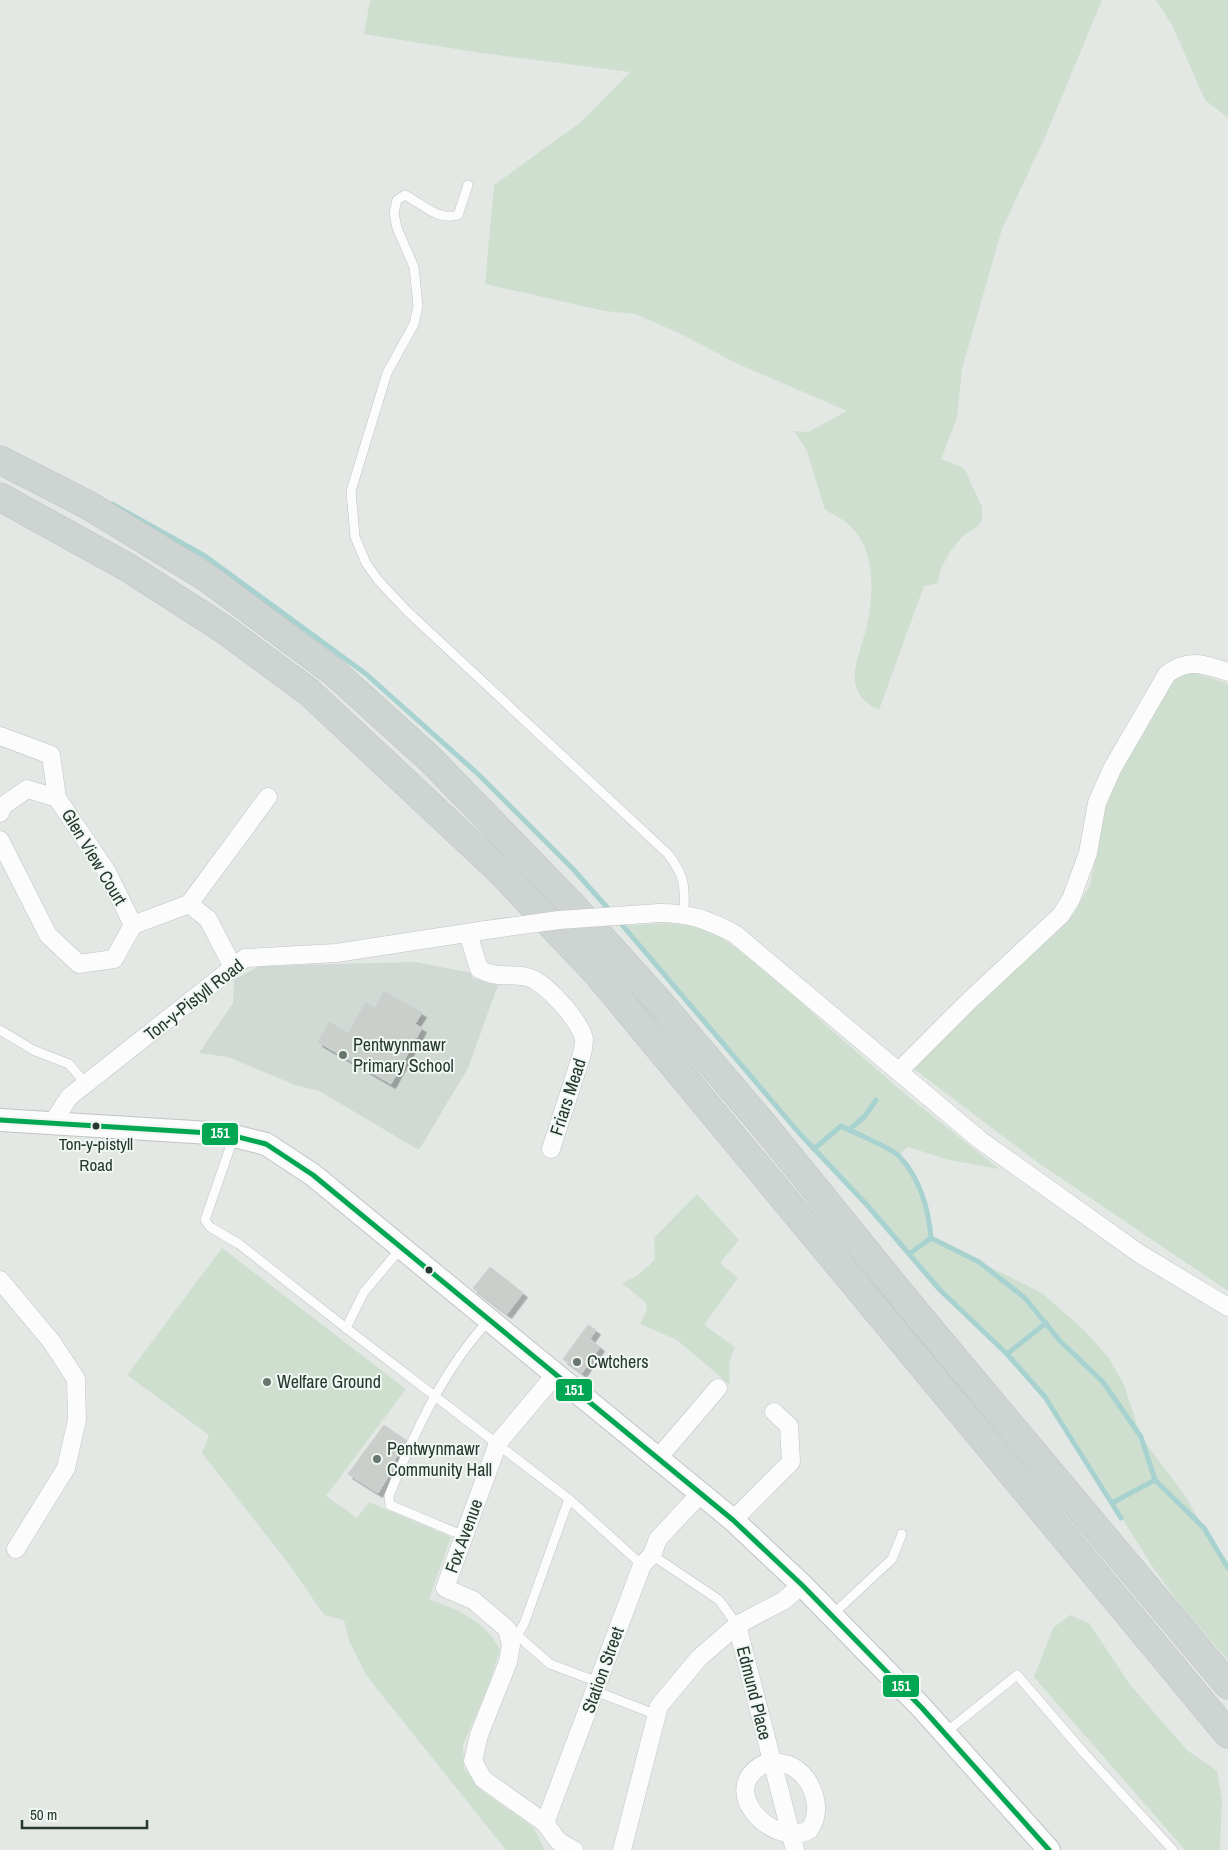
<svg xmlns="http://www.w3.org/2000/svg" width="1228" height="1850" font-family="'Archivo Narrow',sans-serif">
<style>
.built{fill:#d1d9d4}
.green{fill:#cedfd0}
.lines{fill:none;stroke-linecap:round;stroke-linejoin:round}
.stream{stroke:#a8d2cf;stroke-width:5}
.building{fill:#cacfcc;stroke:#ccd0ce;filter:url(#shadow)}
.service-casing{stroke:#c0c5c2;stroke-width:10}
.minor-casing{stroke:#c0c5c2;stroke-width:19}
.tertiary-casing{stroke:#c0c5c2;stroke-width:24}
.primary-casing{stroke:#bcc4c0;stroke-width:29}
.service{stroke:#fbfcfb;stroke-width:9}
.minor{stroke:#fbfcfb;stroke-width:18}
.tertiary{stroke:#fbfcfb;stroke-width:22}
.primary{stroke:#ced4d1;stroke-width:28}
.minor-bridge-casing{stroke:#c0c5c2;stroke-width:19;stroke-linecap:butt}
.minor-bridge{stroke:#fbfcfb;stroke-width:18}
.bus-1-casing{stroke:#f1f7f3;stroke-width:9}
.bus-1{stroke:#00a651;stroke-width:5}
.poi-dot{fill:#67766f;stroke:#f1f7f3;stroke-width:2}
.bus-dot{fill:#24382f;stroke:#f1f7f3;stroke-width:2}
.labels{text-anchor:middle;stroke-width:4;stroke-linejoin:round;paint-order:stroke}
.bus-label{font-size:17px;fill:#24382f;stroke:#f1f7f3}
.street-label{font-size:18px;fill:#24382f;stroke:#f1f7f3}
.poi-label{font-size:18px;fill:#24382f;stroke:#f1f7f3;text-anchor:start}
.line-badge{stroke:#f1f7f3;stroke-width:2}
.badge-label{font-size:14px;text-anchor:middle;font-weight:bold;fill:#fff}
</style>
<defs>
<filter id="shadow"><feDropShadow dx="4.5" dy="4.5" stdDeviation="0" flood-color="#0004"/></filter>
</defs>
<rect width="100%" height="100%" fill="#e3e8e5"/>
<path class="built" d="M 415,962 L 472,973 L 472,978 L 498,985 L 468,1068 L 419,1150 L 319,1091 L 295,1085 L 228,1057 L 199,1053 L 233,1003 L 234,980 L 259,966 Z"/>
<g class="green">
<path d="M 370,0 L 1102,0 L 1046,135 L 1002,229 L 962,369 L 957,418 L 941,459 L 964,468 L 982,507 L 982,518 L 979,525 L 962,537 L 950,552 L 941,568 L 938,583 L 924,586 L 879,710 C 836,690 862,654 868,620 C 874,589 875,547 848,524 C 841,518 833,514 825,510 L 807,451 L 794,431 L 808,432 L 847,411 L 738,364 L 679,333 L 635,314 L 605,311 L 485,284 L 494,185 L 581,122 L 630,72 L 481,53 L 364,34 Z"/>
<path d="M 1156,0 L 1228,0 L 1228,118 L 1205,100 L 1172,25 Z"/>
<path d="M 1190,671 L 1228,684 L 1228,1291 L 1037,1162 L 914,1069 L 939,1039 L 1073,915 L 1090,885 L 1106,803 L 1118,775 L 1174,679 Z"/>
<path d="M 667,923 L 700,927 L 724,939 L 772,975 L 829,1028 L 910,1098 L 999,1169 L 949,1160 L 908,1147 L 898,1156 C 918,1185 928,1202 931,1238 L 1042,1293 L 1084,1330 L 1109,1358 L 1124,1385 L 1141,1437 L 1184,1494 L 1228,1568 L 1228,1660 L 1182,1607 L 1156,1572 L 1045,1397 L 1007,1354 L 940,1290 L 867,1205 L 800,1134 L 623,926 Z"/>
<path d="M 697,1194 L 739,1240 L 720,1263 L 738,1278 L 704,1325 L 735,1347 L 729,1363 L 730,1385 L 677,1340 L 640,1324 L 647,1310 L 645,1302 L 622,1283 L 637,1276 L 655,1260 L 654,1238 Z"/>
<path d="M 222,1248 L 406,1389 L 326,1496 L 357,1518 L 369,1502 L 451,1537 L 429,1599 C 458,1610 486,1621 500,1650 L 488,1687 L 463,1745 L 464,1768 L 481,1790 L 533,1827 L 545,1850 L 506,1850 L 366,1675 L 349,1641 L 344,1620 L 324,1615 L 288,1563 L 202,1453 L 209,1435 L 127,1375 Z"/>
<path d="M 1070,1615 L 1089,1623 L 1131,1686 L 1187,1750 L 1217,1771 L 1222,1799 L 1220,1850 L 1185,1850 L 1034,1677 L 1053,1628 Z"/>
</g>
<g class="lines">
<g class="stream">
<path d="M 112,504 L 205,556 L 366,674 L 478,774 L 573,869 L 612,913"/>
<path d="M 617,919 L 800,1134 L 867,1205 L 940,1290 L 1007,1354 L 1045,1397 L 1121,1518"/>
<path d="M 849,1130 L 865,1116 L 876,1100"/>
<path d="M 814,1149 L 841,1126 C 854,1133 890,1147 899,1156 C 920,1178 929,1210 931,1238 L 979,1262 L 1025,1298 L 1060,1341 L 1103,1382 L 1141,1437 L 1155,1480 L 1204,1528 L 1228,1568"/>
<path d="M 909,1254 L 931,1238"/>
<path d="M 1007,1354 L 1046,1323"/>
<path d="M 1112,1503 L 1155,1480"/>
</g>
</g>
<g class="building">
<path d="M 384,991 L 422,1013 L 415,1024 L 422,1028 L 391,1084 L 318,1042 L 329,1022 L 348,1033 L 366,1002 L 375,1008 Z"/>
<path d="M 490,1267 L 523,1293 L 507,1314 L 473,1288 Z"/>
<path d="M 588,1325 L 596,1330 L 590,1339 L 600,1347 L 582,1373 L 563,1359 Z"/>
<path d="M 384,1425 L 407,1441 L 391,1465 L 394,1467 L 378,1493 L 348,1474 Z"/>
</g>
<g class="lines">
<defs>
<g id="service">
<path d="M 468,185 L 458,215 C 438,221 422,204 405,195 L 397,200 L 394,213 L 397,228 L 414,267 L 418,306 L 414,324 L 387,373 L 351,491 L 355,537 L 366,563 L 378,580 L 407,611 L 668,854 C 685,876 685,886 684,913"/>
<path d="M 0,1030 L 33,1050 L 69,1064 L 86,1084"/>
<path d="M 234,1136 L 205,1220 L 210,1227 L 239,1244 L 346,1328"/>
<path d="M 402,1247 L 364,1292 L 346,1328 L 569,1499"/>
<path d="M 464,1536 L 390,1505 L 389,1496 C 414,1433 443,1370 489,1320"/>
<path d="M 652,1555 L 719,1600 L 737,1625"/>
<path d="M 832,1615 L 892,1559 L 902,1534"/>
<path d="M 517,1635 L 550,1664 L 598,1682"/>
<path d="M 512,1643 L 524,1624 L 569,1499 L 642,1565"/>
<path d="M 595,1691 L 657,1715"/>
<path d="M 945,1733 L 1017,1675 L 1085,1754 L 1173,1850"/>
</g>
<g id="minor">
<path d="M 0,736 L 51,755 L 57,798"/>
<path d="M 0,813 L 3,806 L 27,789 L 57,798 L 107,872 L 133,925 L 114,959 L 79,964 L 48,935 L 0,840"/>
<path d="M 189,904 L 268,797"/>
<path d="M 659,913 C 690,913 708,920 735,934 L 980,1140 L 1140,1254 L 1228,1307"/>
<path d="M 133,925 L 189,904 L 208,919 L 233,967"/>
<path d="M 468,933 L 479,969 C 497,979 509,973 527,977 C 545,981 580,1021 584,1039 C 584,1043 583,1050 582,1054 L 551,1149"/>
<path d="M 899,1071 L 968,1002 L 1061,915 L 1071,899 L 1088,853 L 1097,803 L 1112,769 L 1167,674 C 1189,658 1204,664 1228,672"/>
<path d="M 53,1122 L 69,1097 L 245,958 L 336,953 L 486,930"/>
<path d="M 0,1280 L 51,1341 L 76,1379 L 77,1420 L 66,1468 L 16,1549"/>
<path d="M 659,1457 L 718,1388"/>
<path d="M 733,1520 L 791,1462 L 789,1426 L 774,1412"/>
<path d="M 737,1625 L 795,1850"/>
<path d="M 771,1761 C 778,1763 787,1763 793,1767 C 813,1779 824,1810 809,1830 C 772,1850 710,1784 771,1761 Z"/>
<path d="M 545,1823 L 483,1779 L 473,1761 L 479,1735 L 508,1662 L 511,1645 L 507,1629 L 473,1600 L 445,1588 L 498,1443 L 555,1375"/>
<path d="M 574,1850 L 558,1841 L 545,1823 L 642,1565 L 652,1555 L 658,1539 L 700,1494"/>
<path d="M 622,1850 L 659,1706 L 699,1658 L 737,1625 L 783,1601 L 802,1585"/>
</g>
<path id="tertiary" d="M 0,1120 L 226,1134 L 266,1144 L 313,1175 L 733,1520 L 802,1585 L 922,1708 L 1049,1850"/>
<g id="primary">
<path d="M 0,460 L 88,505 L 206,577 L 334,672 L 430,759 L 569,902 L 660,1003 L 761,1122 L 917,1314 L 1228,1685"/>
<path d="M 0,497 L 127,567 L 225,630 L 309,692 L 499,870 L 597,973 L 1228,1734"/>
</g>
</defs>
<use href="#service" class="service-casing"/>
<use href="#minor" class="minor-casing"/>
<use href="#tertiary" class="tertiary-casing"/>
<use href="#primary" class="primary-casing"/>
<use href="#service" class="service"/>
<use href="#minor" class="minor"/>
<use href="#tertiary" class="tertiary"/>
<use href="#primary" class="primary"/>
<defs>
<path id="minor-bridge" d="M 486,930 L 559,920 L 659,913"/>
</defs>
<use href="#minor-bridge" class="minor-bridge-casing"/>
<use href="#minor-bridge" class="minor-bridge"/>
<defs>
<path id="bus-1" d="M 0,1120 L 226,1134 L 266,1144 L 313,1175 L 733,1520 L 802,1585 L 922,1708 L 1049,1850"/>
</defs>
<use href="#bus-1" class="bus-1-casing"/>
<use href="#bus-1" class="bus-1"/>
</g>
<g class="poi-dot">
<circle cx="343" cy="1055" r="5"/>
<circle cx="577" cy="1362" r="5"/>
<circle cx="267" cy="1382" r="5"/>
<circle cx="377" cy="1459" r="5"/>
</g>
<g class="bus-dot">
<circle cx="96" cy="1126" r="4.5"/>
<circle cx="429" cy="1270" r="4.5"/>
</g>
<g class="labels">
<g class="bus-label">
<text x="96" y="1150">Ton-y-pistyll<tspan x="96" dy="21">Road</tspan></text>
</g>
<g class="street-label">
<text transform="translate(94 857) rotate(59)" y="6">Glen View Court</text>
<text transform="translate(194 1000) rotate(-38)" y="6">Ton-y-Pistyll Road</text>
<text transform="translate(568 1097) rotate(-72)" y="6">Friars Mead</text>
<text transform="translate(464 1536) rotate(-70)" y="6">Fox Avenue</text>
<text transform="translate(603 1670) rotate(-70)" y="6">Station Street</text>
<text transform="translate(754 1693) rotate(76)" y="6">Edmund Place</text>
</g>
<g class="poi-label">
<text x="353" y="1051">Pentwynmawr<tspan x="353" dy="21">Primary School</tspan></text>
<text x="587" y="1368">Cwtchers</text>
<text x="277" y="1388">Welfare Ground</text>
<text x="387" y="1455">Pentwynmawr<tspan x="387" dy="21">Community Hall</tspan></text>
</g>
</g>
<g class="line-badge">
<rect x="201" y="1122" width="38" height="24" rx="5" fill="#00a651"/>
<rect x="555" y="1378" width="38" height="24" rx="5" fill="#00a651"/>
<rect x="882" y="1674" width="38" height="24" rx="5" fill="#00a651"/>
</g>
<g class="badge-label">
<text x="220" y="1138">151</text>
<text x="574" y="1395">151</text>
<text x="901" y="1691">151</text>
</g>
<path d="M22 1820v8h125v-8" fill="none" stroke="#24382f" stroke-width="2.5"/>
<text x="30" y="1820" font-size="15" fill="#24382f" stroke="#f1f7f3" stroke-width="4" paint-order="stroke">50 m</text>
</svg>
